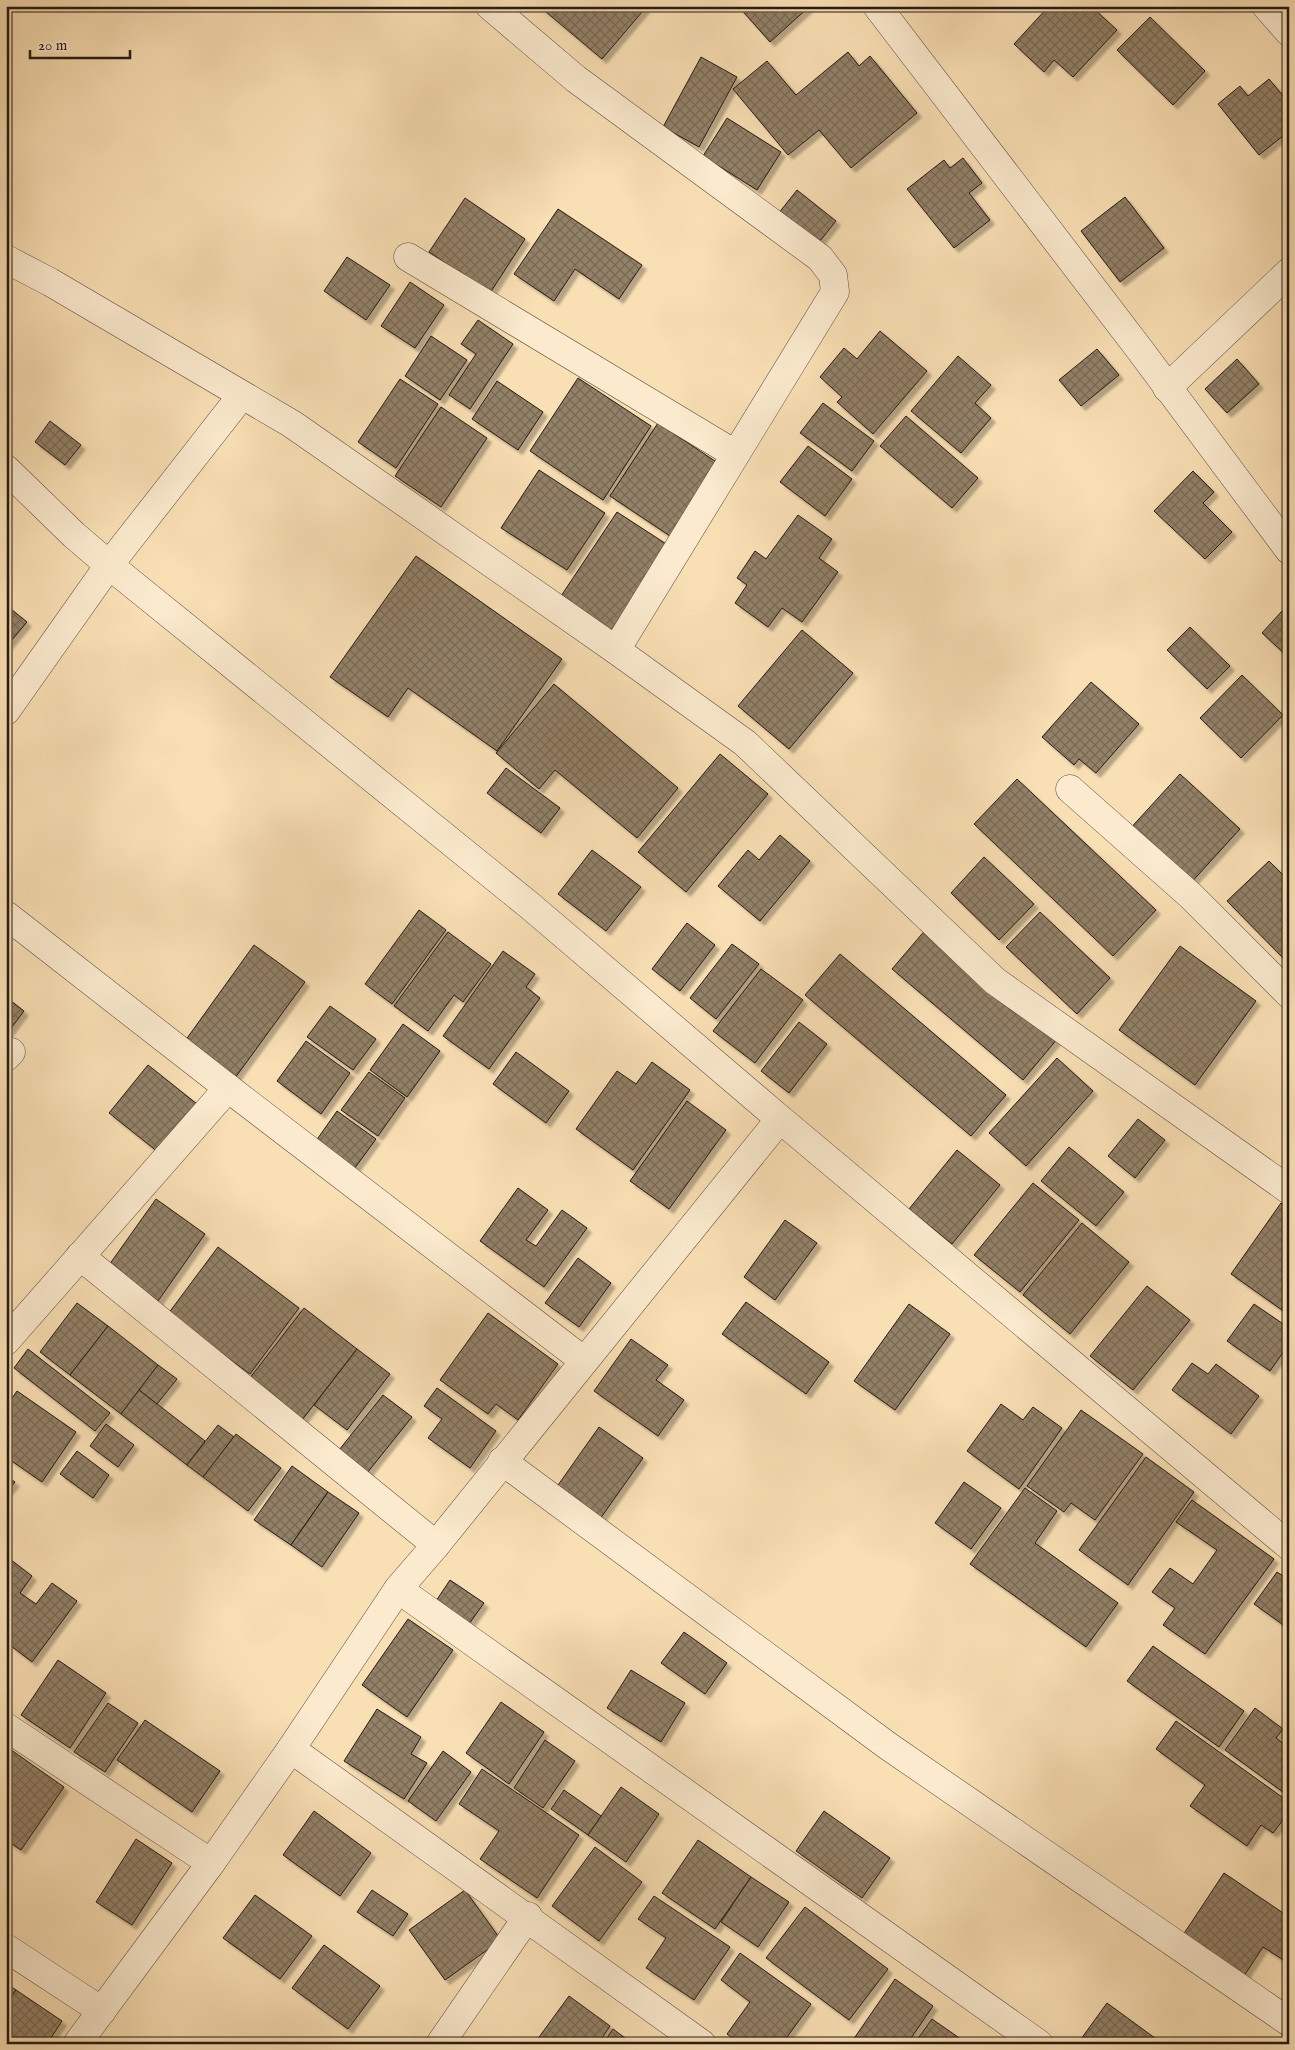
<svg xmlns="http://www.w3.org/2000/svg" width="1295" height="2050" font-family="'IM FELL English',serif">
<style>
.building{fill:url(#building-cross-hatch);stroke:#251b13;filter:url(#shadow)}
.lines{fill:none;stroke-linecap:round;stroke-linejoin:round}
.street-casing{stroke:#5a4c3b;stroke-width:29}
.street{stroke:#fbeace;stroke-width:28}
</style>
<defs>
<pattern id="building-cross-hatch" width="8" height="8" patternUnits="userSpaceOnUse" patternTransform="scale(1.25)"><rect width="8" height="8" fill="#938167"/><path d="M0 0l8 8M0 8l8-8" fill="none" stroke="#786954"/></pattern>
<filter id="shadow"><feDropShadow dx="4.5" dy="4.5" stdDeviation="1" flood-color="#0004"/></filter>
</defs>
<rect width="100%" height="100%" fill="#f9dfb4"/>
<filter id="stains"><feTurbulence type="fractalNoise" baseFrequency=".004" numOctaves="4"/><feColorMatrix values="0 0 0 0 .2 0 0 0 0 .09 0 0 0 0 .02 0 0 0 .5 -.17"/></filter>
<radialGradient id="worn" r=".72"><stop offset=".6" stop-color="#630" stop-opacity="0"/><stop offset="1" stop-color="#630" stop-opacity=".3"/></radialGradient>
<g class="building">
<path d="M 539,6 L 647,6 L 602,59 Z"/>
<path d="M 738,6 L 810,6 L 770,42 Z"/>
<path d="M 1049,6 L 1091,6 L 1117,30 L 1073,77 L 1054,60 L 1044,72 L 1014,44 Z"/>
<path d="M 1150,17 L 1205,71 L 1173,105 L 1117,50 Z"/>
<path d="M 848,52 L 859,66 L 870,56 L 917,113 L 851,168 L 819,130 L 788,155 L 733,89 L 767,61 L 796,95 Z"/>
<path d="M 701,57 L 737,77 L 699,147 L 663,127 Z"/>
<path d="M 1269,79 L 1289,103 L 1289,131 L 1259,155 L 1218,104 L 1240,86 L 1248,96 Z"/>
<path d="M 727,118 L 781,152 L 757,190 L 703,156 Z"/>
<path d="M 963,158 L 982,183 L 969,193 L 990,220 L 954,248 L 907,189 L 944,160 L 950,168 Z"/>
<path d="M 797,190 L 836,221 L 816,246 L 778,214 Z"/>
<path d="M 1125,197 L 1164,248 L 1120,282 L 1081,231 Z"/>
<path d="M 465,198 L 525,239 L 490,293 L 429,252 Z"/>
<path d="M 558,209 L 642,265 L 619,299 L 575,269 L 554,301 L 514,274 Z"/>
<path d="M 347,257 L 390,285 L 366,320 L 324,291 Z"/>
<path d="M 410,282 L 444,305 L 415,348 L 381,326 Z"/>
<path d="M 478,320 L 513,344 L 470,409 L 449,395 L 476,354 L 461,344 Z"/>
<path d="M 880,331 L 927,371 L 873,434 L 837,402 L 842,397 L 820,377 L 844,348 L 857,359 Z"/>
<path d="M 431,336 L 467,360 L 440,400 L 405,376 Z"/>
<path d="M 1097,349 L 1119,375 L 1081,406 L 1059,380 Z"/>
<path d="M 958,356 L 991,385 L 975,403 L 991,418 L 961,453 L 911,411 Z"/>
<path d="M 1237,359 L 1259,384 L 1227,413 L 1205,389 Z"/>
<path d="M 578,378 L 651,426 L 603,500 L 530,451 Z"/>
<path d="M 400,379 L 438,404 L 396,468 L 358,442 Z"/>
<path d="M 497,381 L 543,412 L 518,450 L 472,419 Z"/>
<path d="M 823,403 L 874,441 L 852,471 L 800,433 Z"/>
<path d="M 441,407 L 487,438 L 441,507 L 395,476 Z"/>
<path d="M 906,416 L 978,478 L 952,508 L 880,446 Z"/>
<path d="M 50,421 L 81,445 L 65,465 L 35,442 Z"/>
<path d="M 658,423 L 724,467 L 676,540 L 610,496 Z"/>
<path d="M 808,446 L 852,479 L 825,516 L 780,482 Z"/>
<path d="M 539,470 L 605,513 L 567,570 L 501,528 Z"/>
<path d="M 1193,471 L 1214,492 L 1203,503 L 1232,532 L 1205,559 L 1154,511 Z"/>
<path d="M 617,512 L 674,549 L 617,637 L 559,599 Z"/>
<path d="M 798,515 L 832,539 L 819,558 L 838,572 L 802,622 L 782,608 L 768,627 L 735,603 L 747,585 L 737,578 L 755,551 L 766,559 Z"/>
<path d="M 416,556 L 562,659 L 497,751 L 408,688 L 388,717 L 330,677 Z"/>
<path d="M 6,605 L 27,622 L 6,647 Z"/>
<path d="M 1282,611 L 1289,617 L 1289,658 L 1262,633 Z"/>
<path d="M 1190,627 L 1230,666 L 1207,689 L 1167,650 Z"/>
<path d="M 802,630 L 853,673 L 789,749 L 738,706 Z"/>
<path d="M 1242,675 L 1283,715 L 1241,758 L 1200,718 Z"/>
<path d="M 1091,682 L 1139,724 L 1096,773 L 1079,759 L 1074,765 L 1042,737 Z"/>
<path d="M 554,684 L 678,788 L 637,838 L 555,770 L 539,789 L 496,753 Z"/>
<path d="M 720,754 L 768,794 L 686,892 L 638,852 Z"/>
<path d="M 506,768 L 560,808 L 541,833 L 487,793 Z"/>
<path d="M 1180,774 L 1240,829 L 1188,886 L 1128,831 Z"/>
<path d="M 1017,779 L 1156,910 L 1113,956 L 974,824 Z"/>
<path d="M 780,835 L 810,861 L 760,921 L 718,886 L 748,850 L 759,860 Z"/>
<path d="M 592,850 L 641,887 L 606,931 L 558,894 Z"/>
<path d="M 984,857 L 1034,904 L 999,940 L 951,893 Z"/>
<path d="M 1269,861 L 1289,881 L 1289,964 L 1227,901 Z"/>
<path d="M 419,910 L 446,930 L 392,1004 L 365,984 Z"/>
<path d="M 1040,912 L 1110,978 L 1077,1014 L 1006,947 Z"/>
<path d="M 687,923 L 715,945 L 680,991 L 652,969 Z"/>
<path d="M 927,928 L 1058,1038 L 1023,1080 L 892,969 Z"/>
<path d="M 448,932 L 491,964 L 463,1002 L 454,995 L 428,1031 L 394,1006 Z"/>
<path d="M 732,944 L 759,964 L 716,1019 L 690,998 Z"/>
<path d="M 254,945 L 305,982 L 235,1078 L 185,1041 Z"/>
<path d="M 1180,946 L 1256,1001 L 1195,1085 L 1119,1030 Z"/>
<path d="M 503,951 L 535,974 L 526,987 L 540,998 L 489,1069 L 443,1036 Z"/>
<path d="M 840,954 L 1006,1095 L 971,1136 L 805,995 Z"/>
<path d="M 761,969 L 803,1000 L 755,1063 L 713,1031 Z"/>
<path d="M 6,997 L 24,1011 L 6,1035 Z"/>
<path d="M 330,1006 L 376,1039 L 353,1070 L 307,1037 Z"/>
<path d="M 799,1022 L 827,1044 L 789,1093 L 761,1071 Z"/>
<path d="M 403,1024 L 440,1051 L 407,1097 L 370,1070 Z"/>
<path d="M 306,1041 L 350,1073 L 321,1114 L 277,1081 Z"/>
<path d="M 516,1052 L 569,1091 L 546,1123 L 493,1084 Z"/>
<path d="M 1057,1058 L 1093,1091 L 1026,1166 L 989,1133 Z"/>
<path d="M 652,1062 L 690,1090 L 633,1170 L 576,1129 L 617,1071 L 636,1084 Z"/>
<path d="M 148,1065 L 197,1104 L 158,1152 L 109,1113 Z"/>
<path d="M 369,1072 L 405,1098 L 378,1136 L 341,1110 Z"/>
<path d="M 687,1101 L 726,1130 L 669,1209 L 630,1181 Z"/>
<path d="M 337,1111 L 376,1139 L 349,1176 L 311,1148 Z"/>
<path d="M 1138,1119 L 1165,1140 L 1135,1178 L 1108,1156 Z"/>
<path d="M 1069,1147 L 1124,1192 L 1096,1226 L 1041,1181 Z"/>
<path d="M 957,1150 L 1000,1185 L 952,1244 L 909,1209 Z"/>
<path d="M 1033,1183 L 1079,1220 L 1020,1292 L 974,1255 Z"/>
<path d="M 518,1188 L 548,1210 L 526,1240 L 536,1246 L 562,1210 L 587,1228 L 544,1287 L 480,1241 Z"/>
<path d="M 156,1199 L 205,1234 L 158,1301 L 109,1265 Z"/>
<path d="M 1281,1203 L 1289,1209 L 1289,1315 L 1231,1274 Z"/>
<path d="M 785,1220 L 817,1243 L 775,1300 L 744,1277 Z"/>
<path d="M 1082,1223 L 1129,1262 L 1070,1334 L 1023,1295 Z"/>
<path d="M 218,1247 L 299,1308 L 250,1374 L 168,1314 Z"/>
<path d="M 578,1258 L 611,1283 L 579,1327 L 545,1303 Z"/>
<path d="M 1147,1286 L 1190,1320 L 1133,1390 L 1090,1356 Z"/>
<path d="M 746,1302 L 829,1362 L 806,1394 L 722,1334 Z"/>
<path d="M 77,1303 L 108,1326 L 70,1375 L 40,1352 Z"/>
<path d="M 909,1304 L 950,1334 L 895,1410 L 854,1381 Z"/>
<path d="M 1254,1304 L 1289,1328 L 1289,1344 L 1270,1371 L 1227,1341 Z"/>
<path d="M 304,1308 L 357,1349 L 299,1424 L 246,1383 Z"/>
<path d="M 488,1313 L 558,1364 L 518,1420 L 496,1404 L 488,1414 L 440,1380 Z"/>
<path d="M 108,1326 L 158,1365 L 121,1414 L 70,1375 Z"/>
<path d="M 631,1339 L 668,1365 L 656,1380 L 684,1400 L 658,1436 L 594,1391 Z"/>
<path d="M 28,1349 L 110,1413 L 95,1431 L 14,1368 Z"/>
<path d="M 357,1349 L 390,1374 L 347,1430 L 314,1405 Z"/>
<path d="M 1192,1363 L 1208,1374 L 1216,1364 L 1259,1396 L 1231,1434 L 1172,1390 Z"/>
<path d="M 158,1365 L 177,1379 L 157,1404 L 139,1390 Z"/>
<path d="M 437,1388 L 496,1431 L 470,1468 L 428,1438 L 442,1419 L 424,1406 Z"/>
<path d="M 139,1390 L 205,1441 L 187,1465 L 121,1414 Z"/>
<path d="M 17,1391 L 76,1432 L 42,1482 L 6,1457 L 6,1407 Z"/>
<path d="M 383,1395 L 412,1417 L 363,1478 L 335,1455 Z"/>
<path d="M 1001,1404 L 1023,1420 L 1033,1407 L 1062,1428 L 1019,1489 L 967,1451 Z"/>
<path d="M 1081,1410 L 1143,1454 L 1095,1520 L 1071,1503 L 1064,1512 L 1027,1486 Z"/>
<path d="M 106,1424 L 134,1445 L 118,1467 L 90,1446 Z"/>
<path d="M 218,1425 L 234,1437 L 203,1477 L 187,1465 Z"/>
<path d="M 599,1427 L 643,1458 L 600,1519 L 556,1488 Z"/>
<path d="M 236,1434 L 281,1468 L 248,1511 L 203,1477 Z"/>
<path d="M 77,1451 L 109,1475 L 93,1498 L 60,1474 Z"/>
<path d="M 1146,1457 L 1194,1492 L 1128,1585 L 1079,1550 Z"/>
<path d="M 292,1466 L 328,1492 L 291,1545 L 254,1520 Z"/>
<path d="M 6,1476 L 15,1482 L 6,1493 Z"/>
<path d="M 964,1482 L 1001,1508 L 971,1549 L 935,1523 Z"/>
<path d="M 1025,1488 L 1057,1511 L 1035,1543 L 1118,1603 L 1086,1647 L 970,1564 Z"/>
<path d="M 328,1492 L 359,1513 L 322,1567 L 291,1545 Z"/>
<path d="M 1192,1500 L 1274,1559 L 1205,1654 L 1163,1625 L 1175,1608 L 1152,1592 L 1170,1568 L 1193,1584 L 1217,1550 L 1176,1522 Z"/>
<path d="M 6,1556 L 32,1576 L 20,1593 L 36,1604 L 52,1583 L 77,1601 L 32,1662 L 6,1642 Z"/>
<path d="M 1277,1572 L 1289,1580 L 1289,1629 L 1254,1604 Z"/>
<path d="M 450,1580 L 484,1603 L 469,1624 L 436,1601 Z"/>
<path d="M 408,1619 L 453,1650 L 407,1717 L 362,1685 Z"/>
<path d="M 684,1632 L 727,1663 L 705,1694 L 661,1663 Z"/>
<path d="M 1153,1646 L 1244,1711 L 1219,1747 L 1127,1681 Z"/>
<path d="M 58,1660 L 106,1693 L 70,1748 L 21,1715 Z"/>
<path d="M 631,1670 L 685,1703 L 661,1742 L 607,1708 Z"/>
<path d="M 501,1702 L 544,1732 L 509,1784 L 466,1753 Z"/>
<path d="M 108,1703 L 138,1723 L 105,1772 L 74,1752 Z"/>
<path d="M 1255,1708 L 1283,1729 L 1276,1738 L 1289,1748 L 1287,1795 L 1225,1750 Z"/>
<path d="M 377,1709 L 421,1737 L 411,1754 L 427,1763 L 404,1799 L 344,1761 Z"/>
<path d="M 145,1720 L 220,1771 L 192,1812 L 117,1760 Z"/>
<path d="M 1176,1721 L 1289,1802 L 1289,1812 L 1273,1833 L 1261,1825 L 1247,1846 L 1190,1806 L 1205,1785 L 1156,1749 Z"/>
<path d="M 545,1740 L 575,1761 L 543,1808 L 514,1788 Z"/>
<path d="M 7,1747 L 64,1787 L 21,1850 L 6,1840 Z"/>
<path d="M 443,1751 L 471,1772 L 436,1821 L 408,1801 Z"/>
<path d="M 482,1769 L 579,1835 L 537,1898 L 480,1859 L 499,1831 L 459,1804 Z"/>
<path d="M 621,1787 L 659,1814 L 626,1862 L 588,1835 Z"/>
<path d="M 564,1790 L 601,1816 L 588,1835 L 551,1809 Z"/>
<path d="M 314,1811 L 371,1853 L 340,1896 L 283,1855 Z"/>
<path d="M 824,1811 L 890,1858 L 862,1898 L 796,1851 Z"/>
<path d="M 136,1839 L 172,1863 L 132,1925 L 96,1902 Z"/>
<path d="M 698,1840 L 751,1877 L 715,1929 L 662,1893 Z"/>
<path d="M 595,1847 L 642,1882 L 599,1941 L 552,1906 Z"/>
<path d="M 1224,1873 L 1289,1917 L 1289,1955 L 1285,1961 L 1263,1947 L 1242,1979 L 1181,1938 Z"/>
<path d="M 751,1877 L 789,1902 L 758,1947 L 721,1922 Z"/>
<path d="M 372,1890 L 408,1914 L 393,1936 L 357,1912 Z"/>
<path d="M 465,1890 L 501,1940 L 445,1980 L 409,1930 Z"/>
<path d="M 255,1895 L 312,1936 L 280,1979 L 223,1938 Z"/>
<path d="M 654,1896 L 730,1947 L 694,2000 L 646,1968 L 666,1938 L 638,1919 Z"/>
<path d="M 805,1907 L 888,1969 L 849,2020 L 766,1958 Z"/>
<path d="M 324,1945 L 380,1986 L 348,2029 L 292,1988 Z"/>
<path d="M 740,1953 L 811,2004 L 782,2044 L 740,2044 L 727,2034 L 750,2002 L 721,1980 Z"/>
<path d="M 895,1979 L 933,2006 L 907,2044 L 858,2044 L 853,2040 Z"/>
<path d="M 6,1983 L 16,1990 L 6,2004 Z"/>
<path d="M 16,1990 L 62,2021 L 47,2044 L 6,2044 L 6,2004 Z"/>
<path d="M 569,1996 L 610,2026 L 598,2044 L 534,2044 Z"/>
<path d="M 1107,2003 L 1163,2044 L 1088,2044 L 1081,2039 Z"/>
<path d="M 932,2019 L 968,2044 L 914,2044 Z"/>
<path d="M 613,2029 L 633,2044 L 603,2044 Z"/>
</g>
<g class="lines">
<defs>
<g id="street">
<path d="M 490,6 L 576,79 L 820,258 L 833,275 L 835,292 L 616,650"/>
<path d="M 877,6 L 1140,350 L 1289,550"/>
<path d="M 1266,6 L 1289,32"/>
<path d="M 408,257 L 735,454"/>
<path d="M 6,259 L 50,282 L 292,424 L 616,650 L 745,743 L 995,981 L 1289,1190"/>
<path d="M 1167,388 L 1289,272"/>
<path d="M 6,469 L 74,535 L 109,565 L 529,905 L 780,1119 L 1289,1546"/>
<path d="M 6,711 L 109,565 L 242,395"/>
<path d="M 1070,789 L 1191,896 L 1289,994"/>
<path d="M 6,915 L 228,1088 L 583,1360"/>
<path d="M 6,1057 L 11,1052"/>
<path d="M 80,1256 L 436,1545"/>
<path d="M 6,1341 L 228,1088"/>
<path d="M 502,1461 L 888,1746 L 1289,2022"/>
<path d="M 398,1589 L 1039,2044"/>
<path d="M 6,1727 L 211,1863"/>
<path d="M 291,1749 L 702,2044"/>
<path d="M 6,1948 L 102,2011"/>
<path d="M 77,2044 L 211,1863 L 291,1749 L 398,1589 L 436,1545 L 780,1119"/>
<path d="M 440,2044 L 528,1916"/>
</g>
</defs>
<use href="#street" class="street-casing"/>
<use href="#street" class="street"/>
</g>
<rect width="1295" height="2050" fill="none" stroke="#f9dfb4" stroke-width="25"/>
<rect x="8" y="8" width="1280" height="2035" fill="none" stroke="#251b13" stroke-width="2.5"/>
<rect x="12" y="12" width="1270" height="2025" fill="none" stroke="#251b13"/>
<path d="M30 50v8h100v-8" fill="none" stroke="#251b13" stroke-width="2.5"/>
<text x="38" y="50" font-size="15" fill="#251b13" stroke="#fbeace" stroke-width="4" paint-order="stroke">20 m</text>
<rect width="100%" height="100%" filter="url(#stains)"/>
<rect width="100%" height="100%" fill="url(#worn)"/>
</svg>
